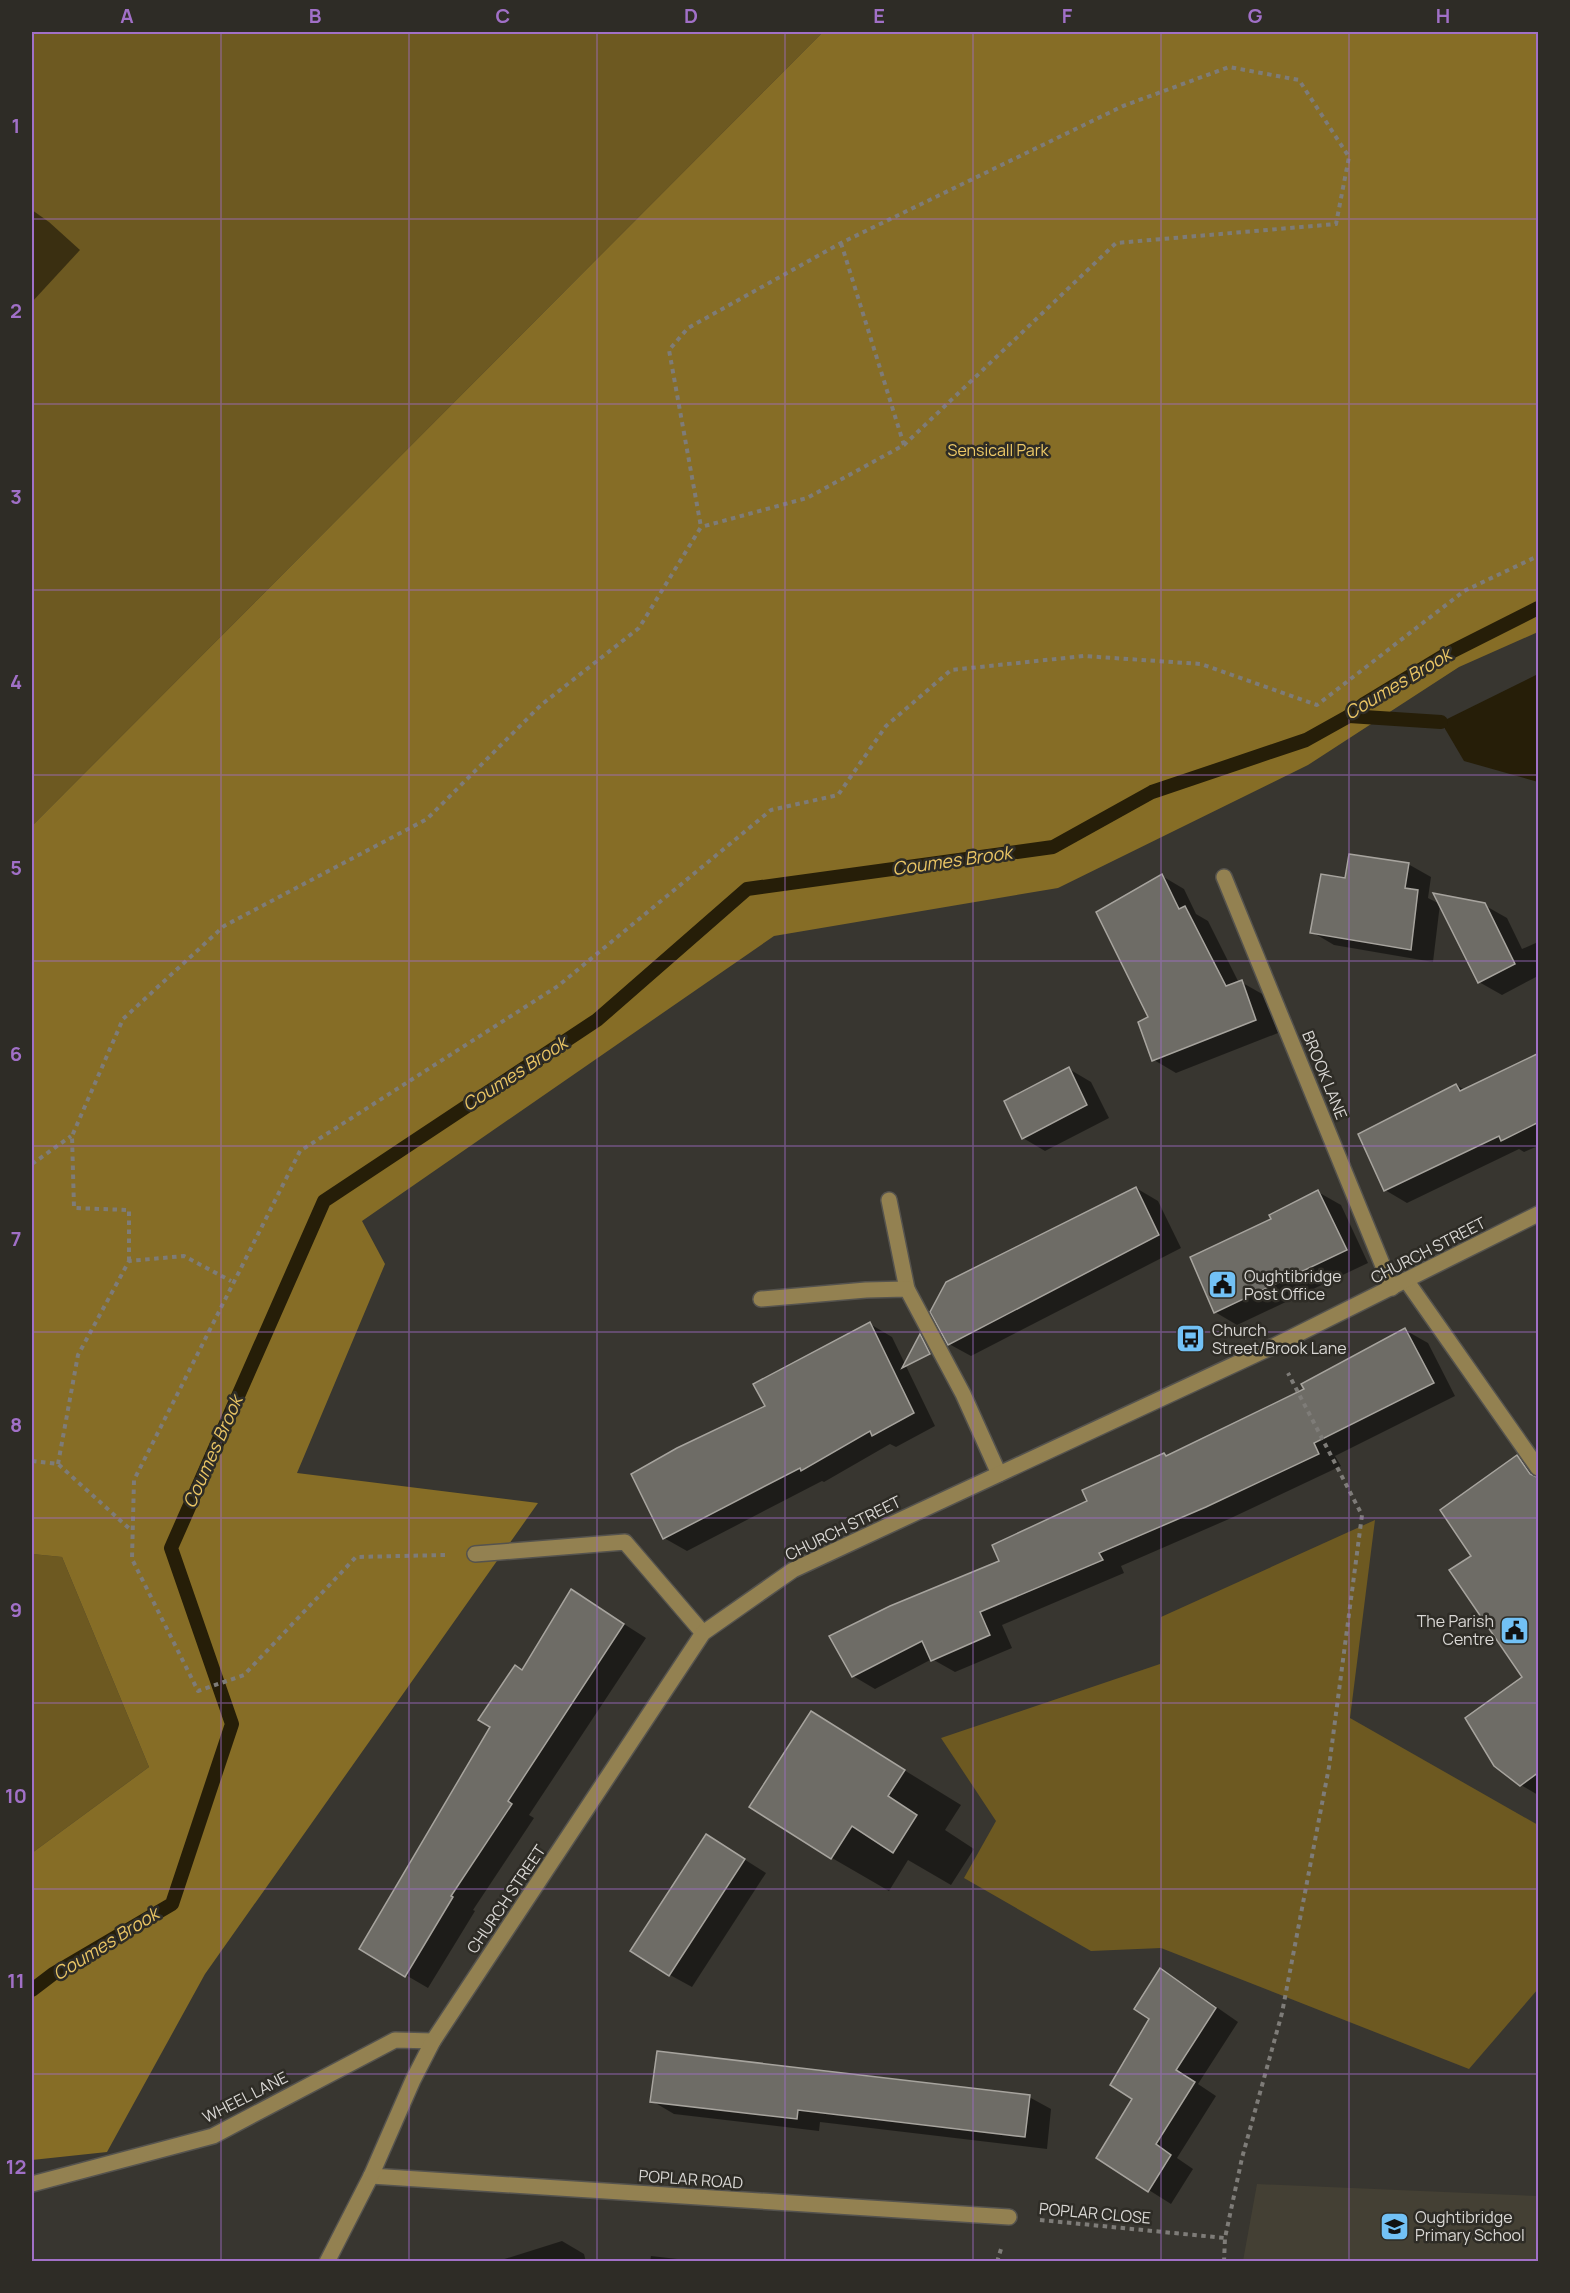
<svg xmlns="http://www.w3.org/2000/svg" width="1570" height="2293" font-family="Manrope,sans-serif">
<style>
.built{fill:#444034}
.green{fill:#6d5921}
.forest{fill:#866d26}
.water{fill:#261e08}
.shadow{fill:#0007}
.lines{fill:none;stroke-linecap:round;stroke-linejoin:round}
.stream{stroke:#261e08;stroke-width:14}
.building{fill:#6e6c66;stroke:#a7a49e;stroke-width:1.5}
.minor-casing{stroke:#55534e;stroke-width:18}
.path{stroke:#7e7c78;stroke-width:4;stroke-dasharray:4.5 4.5;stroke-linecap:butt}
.minor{stroke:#938151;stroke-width:15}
.grid{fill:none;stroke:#a170c7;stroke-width:1.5;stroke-opacity:0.55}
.labels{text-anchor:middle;stroke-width:5;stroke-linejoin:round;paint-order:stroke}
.park-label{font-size:16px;fill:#edc967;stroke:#2e2c26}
.street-label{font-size:16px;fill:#d9d7d4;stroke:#2e2c26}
.poi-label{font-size:16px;fill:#d9d7d4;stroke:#2e2c26;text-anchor:start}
.water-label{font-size:18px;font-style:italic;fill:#eac564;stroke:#2e2c26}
.neatline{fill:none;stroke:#a170c7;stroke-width:2}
.grid-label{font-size:20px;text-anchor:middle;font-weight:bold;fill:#a170c7}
</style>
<rect width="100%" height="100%" fill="#383630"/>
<path class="built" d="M 1257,2184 L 1538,2196 L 1538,2261 L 1243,2261 Z"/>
<g class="green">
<path d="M 32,32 L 823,32 L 32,826 Z"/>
<path d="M 1375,1520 L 1350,1718 L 1538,1825 L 1538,1989 L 1469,2069 L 1161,1948 L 1091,1951 L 964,1878 L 996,1821 L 941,1738 L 1160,1664 L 1161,1617 Z"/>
<path d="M 32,1554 L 62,1557 L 149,1767 L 32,1853 Z"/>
</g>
<path class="forest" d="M 823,32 L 1538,32 L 1538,632 L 1459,667 L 1308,765 L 1058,888 L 774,936 L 362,1221 L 385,1264 L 297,1473 L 538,1503 L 205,1974 L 107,2152 L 32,2160 L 32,1853 L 149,1767 L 62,1557 L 32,1554 L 32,826 Z"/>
<path class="water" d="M 1538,674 L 1538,782 L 1464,761 L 1441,722 Z"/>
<g class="shadow">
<path d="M 32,210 L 49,222 L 80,250 L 32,302 Z"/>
<path d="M 1408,864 L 1431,877 L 1428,898 L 1440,904 L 1433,962 L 1334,945 L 1312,932 L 1346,880 Z"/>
<path d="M 1162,876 L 1184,889 L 1196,914 L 1208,921 L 1239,983 L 1241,982 L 1264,995 L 1278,1033 L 1176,1073 L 1154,1060 L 1150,1018 Z"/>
<path d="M 1484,905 L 1507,918 L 1522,949 L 1538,942 L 1538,984 L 1536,977 L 1502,995 L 1479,982 Z"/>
<path d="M 1538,1055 L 1538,1146 L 1524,1152 L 1519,1149 L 1407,1203 L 1385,1190 L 1456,1085 L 1465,1090 Z"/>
<path d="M 1069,1069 L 1091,1082 L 1109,1118 L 1045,1151 L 1023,1138 Z"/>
<path d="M 1136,1188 L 1158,1201 L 1181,1248 L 971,1356 L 949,1344 Z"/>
<path d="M 1318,1192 L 1341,1205 L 1368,1263 L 1237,1325 L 1215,1312 L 1273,1220 Z"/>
<path d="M 870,1324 L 892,1337 L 935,1426 L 896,1447 L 890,1444 L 824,1482 L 822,1481 L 687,1551 L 664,1538 L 767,1406 Z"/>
<path d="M 1405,1330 L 1428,1343 L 1455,1396 L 1335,1456 L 1341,1466 L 1229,1519 L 1121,1566 L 1124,1573 L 1002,1625 L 1012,1648 L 955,1672 L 932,1659 L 875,1689 L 853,1676 L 1001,1562 L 1164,1454 L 1168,1457 L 1306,1390 Z"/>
<path d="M 1517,1457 L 1538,1469 L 1538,1795 L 1521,1785 L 1524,1677 L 1473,1556 Z"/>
<path d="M 572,1591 L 646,1638 L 529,1815 L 534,1818 L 473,1910 L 475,1911 L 428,1988 L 361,1949 Z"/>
<path d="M 821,1719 L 961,1805 L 945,1830 L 974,1849 L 951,1885 L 908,1860 L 889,1891 L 832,1858 L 751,1807 Z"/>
<path d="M 728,1849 L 766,1873 L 692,1987 L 670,1975 Z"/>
<path d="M 1160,1970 L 1182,1983 L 1238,2022 L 1198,2084 L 1216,2096 L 1177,2158 L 1193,2169 L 1171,2204 L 1098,2158 L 1135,2099 Z"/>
<path d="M 1029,2097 L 1051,2109 L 1047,2149 L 820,2122 L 819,2131 L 674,2114 L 652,2101 Z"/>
<path d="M 562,2241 L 584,2254 L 586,2262 L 495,2262 Z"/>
<path d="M 651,2256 L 704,2262 L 650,2262 Z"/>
</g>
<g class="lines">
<g class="stream">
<path d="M 1349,716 L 1441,722"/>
<path d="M 32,1990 L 53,1974 L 172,1904 L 232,1724 L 171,1548 L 324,1201 L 597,1020 L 747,889 L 1053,847 L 1152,792 L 1306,740 L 1349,716 L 1364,704 L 1445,655 L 1538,608"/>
</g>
</g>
<g class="building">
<path d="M 1349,854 L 1409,863 L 1405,888 L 1418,890 L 1411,950 L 1310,933 L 1321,874 L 1345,878 Z"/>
<path d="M 1162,874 L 1179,909 L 1185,906 L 1226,986 L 1242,980 L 1256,1020 L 1152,1061 L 1138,1022 L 1148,1017 L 1096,912 Z"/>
<path d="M 1433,893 L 1485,903 L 1515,964 L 1478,983 Z"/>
<path d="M 1539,1053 L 1539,1122 L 1501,1141 L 1499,1136 L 1384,1191 L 1358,1134 L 1456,1084 L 1460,1091 Z"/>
<path d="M 1069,1067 L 1087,1105 L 1022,1139 L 1004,1101 Z"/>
<path d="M 1136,1187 L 1159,1235 L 948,1345 L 930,1312 L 946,1282 Z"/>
<path d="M 1318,1190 L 1347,1250 L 1214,1313 L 1190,1257 L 1271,1219 L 1269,1215 Z"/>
<path d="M 870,1322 L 914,1413 L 872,1436 L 870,1431 L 801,1471 L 800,1468 L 663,1539 L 631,1474 L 677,1448 L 765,1406 L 753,1384 Z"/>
<path d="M 1405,1328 L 1434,1383 L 1314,1443 L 1319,1454 L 1206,1507 L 1099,1553 L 1103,1560 L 980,1612 L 990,1635 L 931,1661 L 922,1641 L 852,1677 L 829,1636 L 890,1606 L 999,1561 L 992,1545 L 1087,1501 L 1082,1490 L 1164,1453 L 1166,1456 L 1304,1389 L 1301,1384 Z"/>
<path d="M 920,1334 L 930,1354 L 902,1368 Z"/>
<path d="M 1517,1455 L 1530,1474 L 1539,1478 L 1539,1772 L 1520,1786 L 1494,1766 L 1465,1718 L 1522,1677 L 1449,1570 L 1471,1556 L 1440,1510 Z"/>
<path d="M 571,1589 L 624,1624 L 508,1801 L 512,1804 L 451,1896 L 453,1897 L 405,1977 L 359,1949 L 490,1727 L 478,1720 L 515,1665 L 522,1670 Z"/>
<path d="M 811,1711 L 905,1770 L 888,1796 L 917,1815 L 893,1853 L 852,1826 L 831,1859 L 749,1807 Z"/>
<path d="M 706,1834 L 745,1859 L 669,1976 L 630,1951 Z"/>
<path d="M 1160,1968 L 1216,2008 L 1176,2070 L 1195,2082 L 1156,2144 L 1171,2155 L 1148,2192 L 1096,2158 L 1132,2099 L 1110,2085 L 1149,2019 L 1134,2009 Z"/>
<path d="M 657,2051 L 1030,2095 L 1025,2137 L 798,2110 L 797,2119 L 650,2102 Z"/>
</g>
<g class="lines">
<defs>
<g id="minor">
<path d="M 1224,877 L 1392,1288"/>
<path d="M 889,1200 L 907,1289"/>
<path d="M 1406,1280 L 1538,1468"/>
<path d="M 761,1299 L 866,1290 L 907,1289 L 963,1394 L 999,1474"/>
<path d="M 475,1554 L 625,1542 L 703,1633"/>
<path d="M 371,2176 L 1009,2217"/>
<path d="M 32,2184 L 213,2136 L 395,2040 L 433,2041"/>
<path d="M 327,2262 L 371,2176 L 413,2080 L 433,2041 L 703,1633 L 793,1570 L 1274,1346 L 1538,1214"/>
</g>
</defs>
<use href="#minor" class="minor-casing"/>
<g class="path">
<path d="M 841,243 L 904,445"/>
<path d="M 32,1164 L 71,1136"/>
<path d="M 129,1261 L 129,1210 L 74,1208 L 72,1136 L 123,1019 L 224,926 L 427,819 L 541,705 L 639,628 L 701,527 L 669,350 L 688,328 L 841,243 L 1123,106 L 1229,67 L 1299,80 L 1349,157 L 1336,224 L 1116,243 L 904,445 L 807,498 L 701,527"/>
<path d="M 32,1461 L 58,1464 L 132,1531"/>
<path d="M 58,1464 L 78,1355 L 129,1261 L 184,1256 L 231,1281"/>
<path d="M 445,1555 L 356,1557 L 244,1675 L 198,1691 L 132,1559 L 134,1480 L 300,1151 L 558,986 L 771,810 L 838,795 L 886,726 L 951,670 L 1084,656 L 1201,664 L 1317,705 L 1464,591 L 1538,556"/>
<path d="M 1040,2220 L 1225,2238"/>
<path d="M 997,2262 L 1001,2249"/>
<path d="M 1224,2262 L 1225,2238 L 1242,2158 L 1282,2013 L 1329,1767 L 1362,1515 L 1288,1373"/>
</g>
<use href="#minor" class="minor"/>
</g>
<path class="grid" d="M 221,32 L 221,2262M 409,32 L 409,2262M 597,32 L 597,2262M 785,32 L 785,2262M 973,32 L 973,2262M 1161,32 L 1161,2262M 1349,32 L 1349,2262M 32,219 L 1538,219M 32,404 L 1538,404M 32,590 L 1538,590M 32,775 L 1538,775M 32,961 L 1538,961M 32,1146 L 1538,1146M 32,1332 L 1538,1332M 32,1518 L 1538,1518M 32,1703 L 1538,1703M 32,1889 L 1538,1889M 32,2074 L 1538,2074"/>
<defs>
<symbol id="civic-square" viewBox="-11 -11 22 22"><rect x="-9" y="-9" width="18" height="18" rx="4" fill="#72c1f5" stroke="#2e2c26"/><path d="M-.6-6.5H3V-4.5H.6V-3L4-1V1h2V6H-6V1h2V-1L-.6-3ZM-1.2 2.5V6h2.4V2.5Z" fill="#111"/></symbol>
<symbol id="bus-square" viewBox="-11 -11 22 22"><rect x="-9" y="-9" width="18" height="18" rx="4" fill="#72c1f5" stroke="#2e2c26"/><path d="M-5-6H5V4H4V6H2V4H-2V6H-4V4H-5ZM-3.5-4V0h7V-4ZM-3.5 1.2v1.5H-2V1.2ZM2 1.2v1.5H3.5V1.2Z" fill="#111"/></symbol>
<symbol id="school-square" viewBox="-11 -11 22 22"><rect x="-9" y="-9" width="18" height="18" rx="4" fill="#72c1f5" stroke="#2e2c26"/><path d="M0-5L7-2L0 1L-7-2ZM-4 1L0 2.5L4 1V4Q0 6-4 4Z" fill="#111"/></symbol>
</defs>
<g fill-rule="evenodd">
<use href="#civic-square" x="1206" y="1268" width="33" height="33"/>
<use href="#bus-square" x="1174" y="1322" width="33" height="33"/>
<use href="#civic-square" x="1498" y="1614" width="33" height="33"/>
<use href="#school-square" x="1378" y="2210" width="33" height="33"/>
</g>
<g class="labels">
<g class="park-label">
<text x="998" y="456">Sensicall Park</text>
</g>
<g class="street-label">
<text transform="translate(1325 1075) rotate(68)" y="6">BROOK LANE</text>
<text transform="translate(1428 1250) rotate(-27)" y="6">CHURCH STREET</text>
<text transform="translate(843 1528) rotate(-26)" y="6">CHURCH STREET</text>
<text transform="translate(506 1899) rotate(-56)" y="6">CHURCH STREET</text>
<text transform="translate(245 2097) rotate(-27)" y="6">WHEEL LANE</text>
<text transform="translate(691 2179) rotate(4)" y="6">POPLAR ROAD</text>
<text transform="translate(1095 2213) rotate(5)" y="6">POPLAR CLOSE</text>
</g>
<g class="poi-label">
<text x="1244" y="1282">Oughtibridge<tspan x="1244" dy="18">Post Office</tspan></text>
<text x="1212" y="1336">Church<tspan x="1212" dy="18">Street/Brook Lane</tspan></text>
<text x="1494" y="1627" text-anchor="end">The Parish<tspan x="1494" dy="18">Centre</tspan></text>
<text x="1415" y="2223">Oughtibridge<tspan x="1415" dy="18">Primary School</tspan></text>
</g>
<g class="water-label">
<text transform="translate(1398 684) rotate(-31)" y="6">Coumes Brook</text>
<text transform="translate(952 861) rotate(-8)" y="6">Coumes Brook</text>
<text transform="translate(515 1074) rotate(-33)" y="6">Coumes Brook</text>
<text transform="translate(213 1452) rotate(-66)" y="6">Coumes Brook</text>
<text transform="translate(106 1944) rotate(-32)" y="6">Coumes Brook</text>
</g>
</g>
<rect width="1570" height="2293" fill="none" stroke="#2e2c26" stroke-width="66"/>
<rect x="33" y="33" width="1504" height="2227" class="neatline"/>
<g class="grid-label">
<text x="127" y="23">A</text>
<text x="315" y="23">B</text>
<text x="503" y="23">C</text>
<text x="691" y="23">D</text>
<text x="879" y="23">E</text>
<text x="1067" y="23">F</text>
<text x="1255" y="23">G</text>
<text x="1443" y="23">H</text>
<text x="16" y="133">1</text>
<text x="16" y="318">2</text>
<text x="16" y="504">3</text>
<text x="16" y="689">4</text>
<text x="16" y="875">5</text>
<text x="16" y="1061">6</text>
<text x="16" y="1246">7</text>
<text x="16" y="1432">8</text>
<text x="16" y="1617">9</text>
<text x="16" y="1803">10</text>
<text x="16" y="1988">11</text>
<text x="16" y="2174">12</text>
</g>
</svg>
